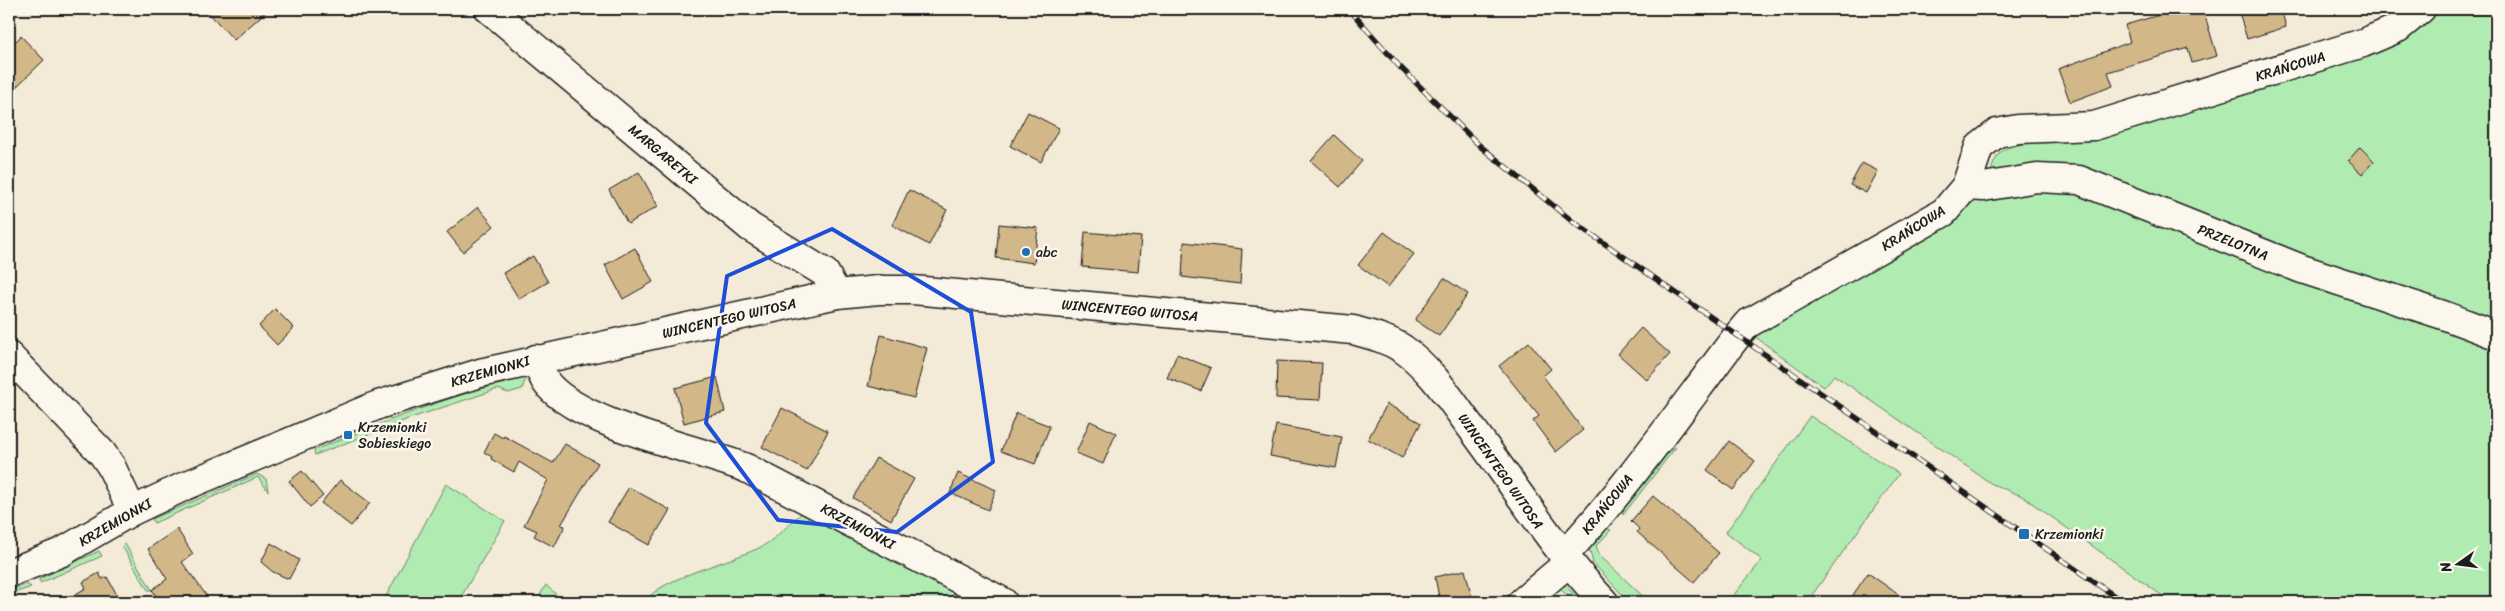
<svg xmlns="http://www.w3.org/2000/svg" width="2505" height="611" font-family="Sriracha,sans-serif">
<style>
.green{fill:#b0ecb2;stroke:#668467}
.building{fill:#d2b788;stroke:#1c1c1c}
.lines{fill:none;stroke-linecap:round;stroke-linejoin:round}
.minor-casing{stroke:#1c1c1c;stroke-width:31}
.minor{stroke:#fbf7ec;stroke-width:28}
.rail-casing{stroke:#1c1c1c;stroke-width:5.5}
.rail{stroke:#fbf7ec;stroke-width:4;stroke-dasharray:11;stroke-linecap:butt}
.marked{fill:none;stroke:#1d4ed8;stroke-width:4;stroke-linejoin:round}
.poi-dot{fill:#1f6fb2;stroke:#fbf7ec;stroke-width:2}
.labels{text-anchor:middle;stroke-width:5;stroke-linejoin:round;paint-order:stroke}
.street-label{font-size:14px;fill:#1c1c1c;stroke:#fbf7ec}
.poi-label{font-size:14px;fill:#1c1c1c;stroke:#fbf7ec;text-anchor:start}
</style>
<rect width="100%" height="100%" fill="#f3ead8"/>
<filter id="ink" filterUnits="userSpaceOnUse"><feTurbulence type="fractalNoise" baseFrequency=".02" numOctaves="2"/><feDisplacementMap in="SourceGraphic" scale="10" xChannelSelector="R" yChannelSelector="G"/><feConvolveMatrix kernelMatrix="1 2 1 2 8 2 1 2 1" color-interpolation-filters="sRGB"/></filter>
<g filter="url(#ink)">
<g class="green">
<path d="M 2435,9 L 2496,9 L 2496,326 L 2090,176 L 1990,176 C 1997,144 2008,147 2037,142 L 2421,19 Z"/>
<path d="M 2079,185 L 2496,343 L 2496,602 L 2171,602 L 2022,496 L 1992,484 L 1834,375 L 1824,387 L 1754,336 L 1762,327 L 1982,197 Z"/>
<path d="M 526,378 L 522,389 L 508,393 L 498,389 L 408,419 L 315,455 L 314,450 C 383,423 453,393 526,378 Z"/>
<path d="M 1810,416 L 1899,474 L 1807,602 L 1728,602 L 1762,560 L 1726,532 Z"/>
<path d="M 1676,447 L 1623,515 L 1623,499 L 1649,466 Z"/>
<path d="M 257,474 L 266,479 L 268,491 L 258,477 L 154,523 L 152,519 Z"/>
<path d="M 446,484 L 505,521 L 458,602 L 383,602 Z"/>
<path d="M 804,511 L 971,598 L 969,602 L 645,602 C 660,577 735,561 763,546 C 778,537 791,522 804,511 Z"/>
<path d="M 1602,526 L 1611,530 L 1596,546 L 1600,556 L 1649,602 L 1629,602 L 1593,563 L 1589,547 Z"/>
<path d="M 125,544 L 152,590 L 148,590 L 122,546 Z"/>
<path d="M 99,551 L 102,556 L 40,583 L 39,579 Z"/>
<path d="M 1563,583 L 1582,602 L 1575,602 L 1561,590 L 1545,602 L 1534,602 Z"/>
<path d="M 27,584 L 31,587 L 9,595 L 9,591 Z"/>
<path d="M 546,585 L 564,602 L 536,602 Z"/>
</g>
<g class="building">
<path d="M 205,9 L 269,9 L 234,40 Z"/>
<path d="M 2180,9 L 2203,9 L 2217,56 L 2192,63 L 2188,48 L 2108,72 L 2113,86 L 2070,102 L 2058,69 L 2130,42 L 2125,25 Z"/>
<path d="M 2238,9 L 2281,9 L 2286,27 L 2247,39 Z"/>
<path d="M 21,36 L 44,60 L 9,94 L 9,48 Z"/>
<path d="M 1028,112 L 1059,128 L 1041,162 L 1010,146 Z"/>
<path d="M 1334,135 L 1362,161 L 1340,187 L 1311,161 Z"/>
<path d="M 2360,147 L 2374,161 L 2362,174 L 2348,161 Z"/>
<path d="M 1862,163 L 1878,171 L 1866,193 L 1850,185 Z"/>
<path d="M 639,172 L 658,206 L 628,224 L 609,190 Z"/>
<path d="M 909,190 L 947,210 L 929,245 L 892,225 Z"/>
<path d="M 478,207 L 494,226 L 463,252 L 447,232 Z"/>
<path d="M 999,224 L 1038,228 L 1034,263 L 996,258 Z"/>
<path d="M 1085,232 L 1141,237 L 1138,272 L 1082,267 Z"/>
<path d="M 1384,232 L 1414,254 L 1388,287 L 1358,265 Z"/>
<path d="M 1184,242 L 1242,249 L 1240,284 L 1182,277 Z"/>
<path d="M 635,248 L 653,282 L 623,299 L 605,265 Z"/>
<path d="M 533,256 L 548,282 L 519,299 L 503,273 Z"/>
<path d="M 1444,278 L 1468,294 L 1439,336 L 1415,320 Z"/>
<path d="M 275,309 L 294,328 L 277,345 L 259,326 Z"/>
<path d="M 1641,328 L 1670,354 L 1647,380 L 1618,354 Z"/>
<path d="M 881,335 L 927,348 L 914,398 L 868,386 Z"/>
<path d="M 1529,342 L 1551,369 L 1543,376 L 1583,430 L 1556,452 L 1533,421 L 1539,416 L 1499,366 Z"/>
<path d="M 1177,354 L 1211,368 L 1201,391 L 1167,378 Z"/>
<path d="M 1277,361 L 1322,363 L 1320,400 L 1276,398 Z"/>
<path d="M 717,377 L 725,412 L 684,423 L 675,388 Z"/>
<path d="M 1387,404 L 1421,423 L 1402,458 L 1368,439 Z"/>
<path d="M 782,408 L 828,431 L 807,471 L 762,447 Z"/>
<path d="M 1016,413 L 1050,426 L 1035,464 L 1001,451 Z"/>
<path d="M 1090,421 L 1116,433 L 1103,464 L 1076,453 Z"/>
<path d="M 1276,425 L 1342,437 L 1336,468 L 1270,456 Z"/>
<path d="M 494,433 L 503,438 L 504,436 L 553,463 L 565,444 L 598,463 L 561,525 L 565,526 L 554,547 L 534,536 L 537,531 L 524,525 L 548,480 L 519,462 L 514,472 L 491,459 L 492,457 L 484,452 Z"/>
<path d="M 1729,441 L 1755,461 L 1733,490 L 1707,470 Z"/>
<path d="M 876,458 L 914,479 L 891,520 L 853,498 Z"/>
<path d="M 302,471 L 323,496 L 310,507 L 289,481 Z"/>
<path d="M 958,473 L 996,490 L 988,510 L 950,493 Z"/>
<path d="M 340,480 L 370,503 L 351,526 L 321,503 Z"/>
<path d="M 629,487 L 670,510 L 649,545 L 608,522 Z"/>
<path d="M 1653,496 L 1719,553 L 1694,582 L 1637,532 L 1639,529 L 1631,521 Z"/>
<path d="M 177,529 L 193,554 L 182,562 L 206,595 L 196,602 L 161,602 L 152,590 L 167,579 L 148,549 Z"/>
<path d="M 271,543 L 299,560 L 289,579 L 273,572 L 261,562 Z"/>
<path d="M 1465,570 L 1473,602 L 1440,602 L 1435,577 Z"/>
<path d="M 99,573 L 102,579 L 107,577 L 121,602 L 62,602 L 86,588 L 83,582 Z"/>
<path d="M 1868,573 L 1909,602 L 1863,602 L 1853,595 Z"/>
</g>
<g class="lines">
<defs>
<g id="minor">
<path d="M 489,9 L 750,227 L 825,273 L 837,294"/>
<path d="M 1966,186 L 1983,187 L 2037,178 L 2079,180 L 2302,269 L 2443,315 L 2496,335"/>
<path d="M 9,356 L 102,453 L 111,466 L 132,511"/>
<path d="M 536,359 C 540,368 542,378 549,386 C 586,426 694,448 746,468 L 1003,602"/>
<path d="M 1563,556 C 1612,504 1655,445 1698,388 C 1714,367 1729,345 1747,324 L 1944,212 L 1966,186 L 1979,147 L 1997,133 L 2018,129 L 2094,126 L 2363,43 L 2398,28 L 2421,9"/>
<path d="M 9,573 L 62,552 L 132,511 L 185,486 L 378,405 L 480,373 L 837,294 L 879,290 L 913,290 L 1353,330 C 1371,335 1388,339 1403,349 C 1431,369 1450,399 1470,426 C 1515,486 1553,548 1604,602"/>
<path d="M 1522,602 L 1568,563"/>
</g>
</defs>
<use href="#minor" class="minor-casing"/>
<use href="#minor" class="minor"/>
<defs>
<path id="rail" d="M 1349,9 L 1399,66 L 1480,146 L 1572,221 L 2123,602"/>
</defs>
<use href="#rail" class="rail-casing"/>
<use href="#rail" class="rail"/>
</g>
</g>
<path class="marked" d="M 832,229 L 971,312 L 993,462 L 897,532 L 778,520 L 706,423 L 727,276 Z"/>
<g class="poi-dot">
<circle cx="1026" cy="252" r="5"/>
<rect x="343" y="430" width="10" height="10" rx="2.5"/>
<rect x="2018" y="528" width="12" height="12" rx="2.5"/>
</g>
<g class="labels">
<g class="street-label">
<text transform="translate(2290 66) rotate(-17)" y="5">KRAŃCOWA</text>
<text transform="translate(663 154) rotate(40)" y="5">MARGARETKI</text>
<text transform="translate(1913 228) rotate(-32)" y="5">KRAŃCOWA</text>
<text transform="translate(2233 242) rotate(22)" y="5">PRZELOTNA</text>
<text transform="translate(1130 310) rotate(5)" y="5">WINCENTEGO WITOSA</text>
<text transform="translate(729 318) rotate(-13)" y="5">WINCENTEGO WITOSA</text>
<text transform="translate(490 371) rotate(-16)" y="5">KRZEMIONKI</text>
<text transform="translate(1501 471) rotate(55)" y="5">WINCENTEGO WITOSA</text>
<text transform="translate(1607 504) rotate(-51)" y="5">KRAŃCOWA</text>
<text transform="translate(115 522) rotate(-30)" y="5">KRZEMIONKI</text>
<text transform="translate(858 526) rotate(28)" y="5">KRZEMIONKI</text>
</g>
<g class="poi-label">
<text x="1036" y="257">abc</text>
<text x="358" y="432">Krzemionki<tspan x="358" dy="16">Sobieskiego</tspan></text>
<text x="2035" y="539">Krzemionki</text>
</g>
</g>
<rect width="2505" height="611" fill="none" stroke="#fbf7ec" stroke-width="30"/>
<rect x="15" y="15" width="2475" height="581" fill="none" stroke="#1c1c1c" stroke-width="2" filter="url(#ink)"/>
<g transform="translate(2458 564) rotate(256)" stroke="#fbf7ec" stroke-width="4" paint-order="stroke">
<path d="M0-4L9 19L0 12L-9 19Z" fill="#1c1c1c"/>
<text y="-8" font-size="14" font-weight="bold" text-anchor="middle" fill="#1c1c1c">N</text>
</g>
</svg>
